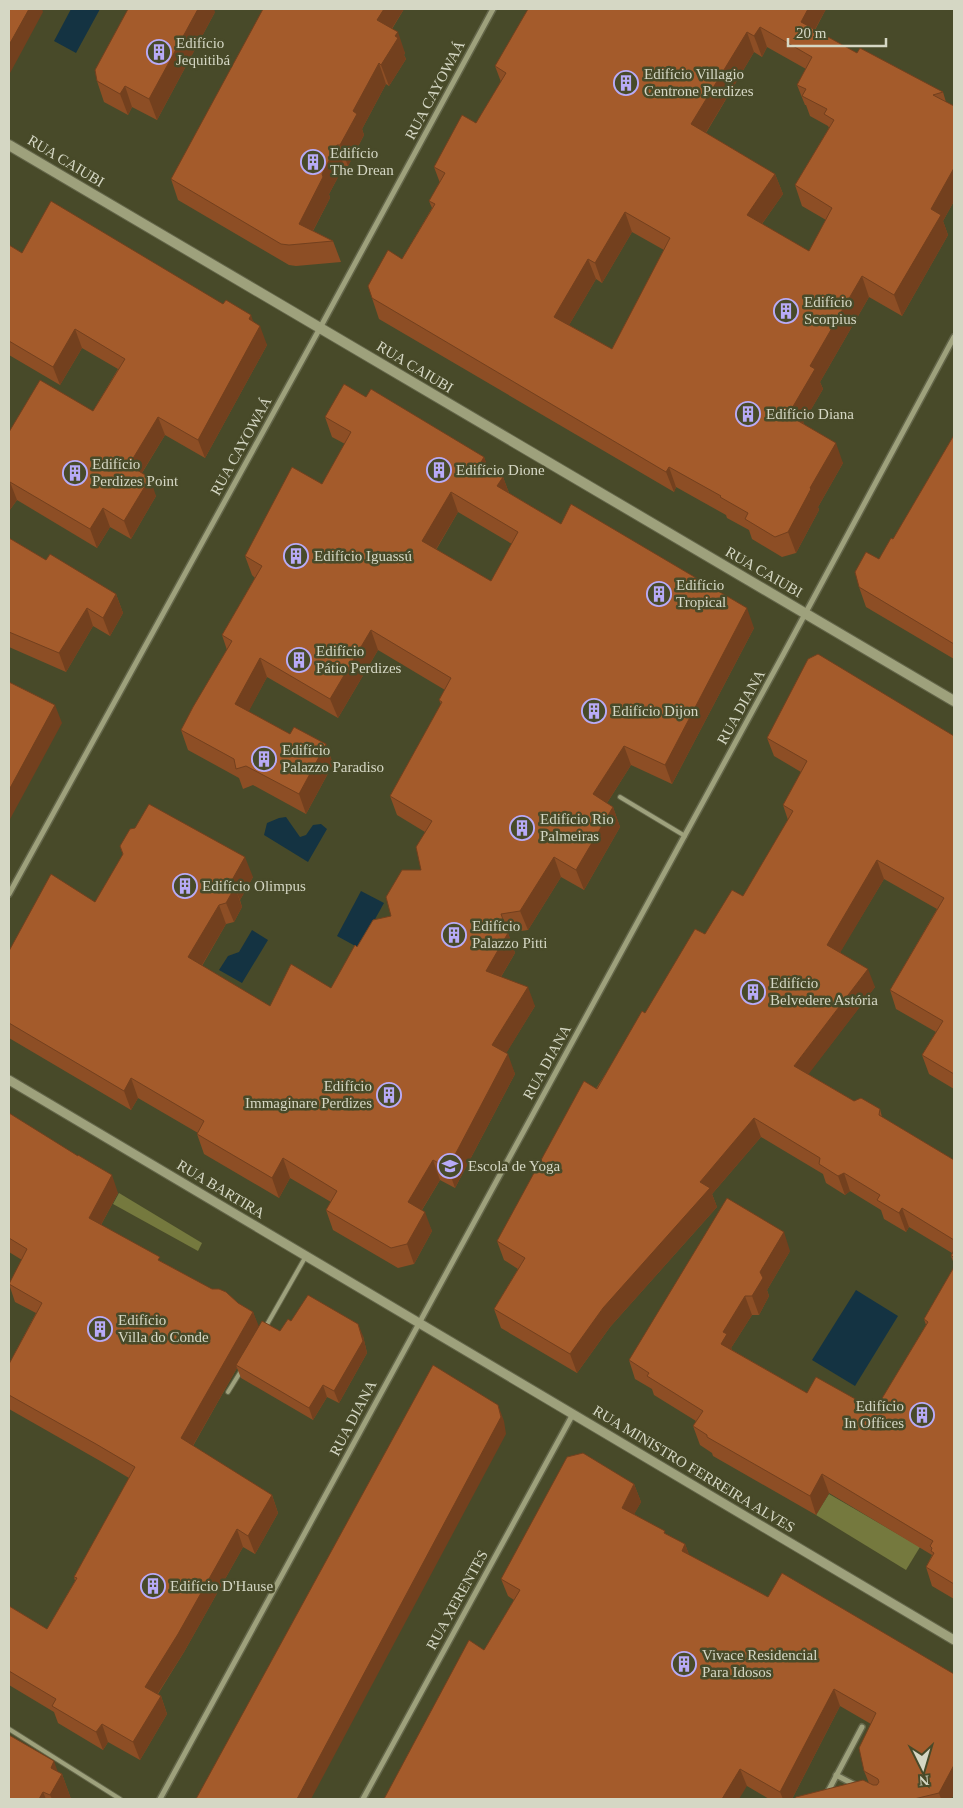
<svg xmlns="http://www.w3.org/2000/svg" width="963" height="1808" font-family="'Times New Roman',serif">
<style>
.green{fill:#75793e}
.water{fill:#143342}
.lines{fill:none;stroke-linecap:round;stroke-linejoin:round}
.service-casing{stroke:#636549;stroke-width:6}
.minor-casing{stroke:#636549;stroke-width:8}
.tertiary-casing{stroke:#636549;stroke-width:11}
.secondary-casing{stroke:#636549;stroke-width:12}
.service{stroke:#9ea17c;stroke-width:4}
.minor{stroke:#9ea17c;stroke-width:5}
.tertiary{stroke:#9ea17c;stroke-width:9}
.secondary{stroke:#9ea17c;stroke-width:10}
.wall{fill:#8d4e25;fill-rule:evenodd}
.shaded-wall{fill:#73401e}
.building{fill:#a45b2b;stroke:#73401e;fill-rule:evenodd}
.labels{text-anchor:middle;stroke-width:5;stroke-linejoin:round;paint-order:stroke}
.poi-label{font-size:15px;fill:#d5d7c4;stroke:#484a29;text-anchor:start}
.street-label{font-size:15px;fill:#d5d7c4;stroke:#484a29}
</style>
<rect width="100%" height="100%" fill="#484a29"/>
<g class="green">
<path d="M 119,1193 L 202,1243 L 198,1251 L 113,1204 Z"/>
<path d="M 829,1494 L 920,1547 L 906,1570 L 816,1515 Z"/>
</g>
<g class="water">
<path d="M 71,9 L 100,9 L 76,53 L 54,41 Z"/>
<path d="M 286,817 L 300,837 L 306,835 L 313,825 L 321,824 L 327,829 L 308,862 L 264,835 L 267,823 L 279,818 Z"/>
<path d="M 361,891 L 384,903 L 359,948 L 337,936 Z"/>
<path d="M 252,930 L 268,940 L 242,983 L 219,970 L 228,956 L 239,952 Z"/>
<path d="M 856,1290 L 898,1316 L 855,1386 L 812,1360 Z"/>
</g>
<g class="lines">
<defs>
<g id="service">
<path d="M 620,797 L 685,836"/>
<path d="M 265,1328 L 306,1256"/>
<path d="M 228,1392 L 241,1371"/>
<path d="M 9,1729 L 120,1799"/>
</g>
<g id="minor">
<path d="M 9,894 L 320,328 L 493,9"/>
<path d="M 836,1775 L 857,1786"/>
<path d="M 160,1799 L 783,655 L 954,337"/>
<path d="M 363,1799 L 573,1414"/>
<path d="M 824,1799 L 862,1727"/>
</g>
<path id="tertiary" d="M 9,1080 L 954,1640"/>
<path id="secondary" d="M 9,145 L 954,701"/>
</defs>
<use href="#service" class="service-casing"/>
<use href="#minor" class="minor-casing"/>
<use href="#tertiary" class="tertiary-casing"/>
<use href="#secondary" class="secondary-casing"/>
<use href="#service" class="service"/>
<use href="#minor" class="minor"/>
<use href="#tertiary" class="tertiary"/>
<use href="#secondary" class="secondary"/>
</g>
<g class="wall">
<path d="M 404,9 L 392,29 L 405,53 L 404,55 L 406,59 L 389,86 L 386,84 L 362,129 L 364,135 L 348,166 L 344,166 L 329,194 L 330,198 L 313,231 L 333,241 L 341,262 L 296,266 L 289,265 L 178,200 L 171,179 Z"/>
<path d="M 826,9 L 815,30 L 857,53 L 943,92 L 946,102 L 954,106 L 954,201 L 943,221 L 948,235 L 902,316 L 869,297 L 820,382 L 823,389 L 803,423 L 843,463 L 818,507 L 819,510 L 796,553 L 782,557 L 752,539 L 749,530 L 727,518 L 726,515 L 676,487 L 674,492 L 379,319 L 372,298 L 402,259 L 432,208 L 429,201 L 440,183 L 434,167 L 476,123 L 501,82 L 495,66 ZM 767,47 L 806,69 L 797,85 L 805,105 L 806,105 L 810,116 L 828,126 L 829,128 L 795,185 L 802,206 L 826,220 L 809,251 L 762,224 L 783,194 L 775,174 L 706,133 L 754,52 L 762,57 ZM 632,232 L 664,250 L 612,349 L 569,325 L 596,279 L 602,283 Z"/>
<path d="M 215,12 L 157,120 L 132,107 L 128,115 L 104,102 L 97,81 Z"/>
<path d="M 9,245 L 22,253 L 254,322 L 267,345 L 205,458 L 165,435 L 142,473 L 156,496 L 131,539 L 110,527 L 97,548 L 17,500 L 9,511 L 9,432 L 93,411 L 118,369 L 82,348 L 60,385 L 9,355 Z"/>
<path d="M 366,397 L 484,457 L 488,469 L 503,477 L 509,493 L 561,524 L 754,628 L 672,784 L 631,765 L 607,803 L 613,807 L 620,827 L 584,890 L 561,877 L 528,930 L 508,933 L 515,953 L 501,977 L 535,1006 L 506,1053 L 515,1074 L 455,1188 L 440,1180 L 422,1210 L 432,1231 L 414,1264 L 398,1268 L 333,1230 L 326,1210 L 331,1202 L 290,1178 L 279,1198 L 204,1154 L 197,1134 L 198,1133 L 138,1098 L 131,1110 L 9,1038 L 9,951 L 95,902 L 123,855 L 120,846 L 253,877 L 240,900 L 242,907 L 234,922 L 226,924 L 202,966 L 270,1006 L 331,988 L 357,947 L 391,916 L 421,870 L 425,832 L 397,815 L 390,796 L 441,704 L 439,700 L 445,690 L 378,650 L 338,718 L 267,677 L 248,712 L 290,734 L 326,744 L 333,764 L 306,814 L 253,785 L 243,789 L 239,778 L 188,750 L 181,730 L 227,650 L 222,635 L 255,578 L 252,575 L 245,556 L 322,484 L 345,444 L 332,437 L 325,417 ZM 458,512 L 512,544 L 491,581 L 436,550 Z"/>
<path d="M 954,435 L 954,659 L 866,607 L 859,587 L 893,539 Z"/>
<path d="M 9,538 L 46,560 L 116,594 L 123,613 L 110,636 L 93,626 L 66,672 L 9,647 Z"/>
<path d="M 954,736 L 954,1089 L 929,1074 L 922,1055 L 936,1032 L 896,1009 L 890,990 L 937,909 L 884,879 L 840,952 L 875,987 L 808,1074 L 854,1101 L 880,1109 L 882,1117 L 954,1160 L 954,1264 L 951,1256 L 952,1253 L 909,1227 L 906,1232 L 884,1219 L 881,1210 L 850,1191 L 845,1195 L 826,1183 L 823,1174 L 761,1137 L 712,1194 L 717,1207 L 610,1327 L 577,1373 L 501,1328 L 494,1309 L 518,1269 L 504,1260 L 497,1241 L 645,1013 L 705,934 L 743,896 L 788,820 L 783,805 L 801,772 L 774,756 L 767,738 Z"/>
<path d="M 9,1113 L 118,1193 L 101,1225 L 162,1262 L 253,1312 L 258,1326 L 280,1331 L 291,1321 L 363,1336 L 367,1353 L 339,1403 L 327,1397 L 313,1420 L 241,1378 L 237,1368 L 193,1446 L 272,1495 L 278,1513 L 255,1554 L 243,1547 L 184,1652 L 158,1694 L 161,1696 L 167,1714 L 140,1760 L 108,1742 L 103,1750 L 58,1723 L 54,1712 L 9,1685 L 9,1606 L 47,1629 L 75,1581 L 74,1577 L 129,1478 L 102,1462 L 9,1409 L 9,1364 L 36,1313 L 15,1302 L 9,1284 L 22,1260 L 9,1252 Z"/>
<path d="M 790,1251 L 767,1290 L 769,1296 L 759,1315 L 752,1315 L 731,1348 L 732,1350 L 807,1393 L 875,1410 L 926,1325 L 924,1319 L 954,1267 L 954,1599 L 932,1586 L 926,1567 L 932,1555 L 829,1493 L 816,1515 L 713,1456 L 712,1453 L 700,1445 L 693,1426 L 696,1421 L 654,1395 L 652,1389 L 635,1379 L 629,1360 Z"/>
<path d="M 634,1484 L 641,1502 L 634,1514 L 666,1534 L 685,1544 L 689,1555 L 768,1597 L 954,1674 L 954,1794 L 951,1799 L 794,1799 L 869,1783 L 864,1771 L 871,1724 L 840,1706 L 792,1799 L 769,1799 L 747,1786 L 484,1650 L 514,1600 L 508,1596 L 501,1579 Z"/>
<path d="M 58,1772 L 62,1774 L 71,1799 L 9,1799 Z"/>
</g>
<g class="shaded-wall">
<path d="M 29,9 L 42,9 L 43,12 L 9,75 L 9,45 Z"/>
<path d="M 198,9 L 214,9 L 215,12 L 157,120 L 149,99 Z"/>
<path d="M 384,9 L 404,9 L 384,41 L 377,20 Z"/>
<path d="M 808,9 L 826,9 L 808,42 L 801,22 Z"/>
<path d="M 760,27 L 767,47 L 762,57 L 754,36 Z"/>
<path d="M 398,32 L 405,53 L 404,55 L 406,59 L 389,86 L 381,65 Z"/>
<path d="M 747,32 L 754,52 L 699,144 L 691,124 Z"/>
<path d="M 379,63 L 386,84 L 362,129 L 364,135 L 348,166 L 340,145 L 353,111 Z"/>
<path d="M 125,86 L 132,107 L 128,115 L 120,94 Z"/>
<path d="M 337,145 L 344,166 L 329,194 L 330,198 L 306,244 L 299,224 L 322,174 Z"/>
<path d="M 954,168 L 954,201 L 943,221 L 948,235 L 902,316 L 894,295 L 931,209 Z"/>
<path d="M 775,174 L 783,194 L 754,235 L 747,215 Z"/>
<path d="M 625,212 L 632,232 L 602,283 L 595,263 Z"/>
<path d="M 588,259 L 596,279 L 562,337 L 554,317 Z"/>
<path d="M 862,276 L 869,297 L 820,382 L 823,389 L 796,435 L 788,415 L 810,366 Z"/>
<path d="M 251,315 L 257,332 L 260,326 L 267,345 L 205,458 L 198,440 L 249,319 Z"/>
<path d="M 75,329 L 82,348 L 60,385 L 53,367 Z"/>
<path d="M 158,417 L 165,435 L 135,484 L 129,465 Z"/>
<path d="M 836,443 L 843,463 L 818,507 L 819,510 L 796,553 L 788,532 L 810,488 Z"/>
<path d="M 484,457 L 491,476 L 480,464 Z"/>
<path d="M 669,467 L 676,487 L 674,492 L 666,472 Z"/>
<path d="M 503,477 L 510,496 L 497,486 Z"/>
<path d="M 150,478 L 156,496 L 131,539 L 124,521 Z"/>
<path d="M 10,482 L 17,500 L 9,511 L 9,484 Z"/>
<path d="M 451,492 L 458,512 L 429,561 L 422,541 Z"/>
<path d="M 103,508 L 110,527 L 97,548 L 90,529 Z"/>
<path d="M 116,594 L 123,613 L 110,636 L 103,618 Z"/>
<path d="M 87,608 L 93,626 L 66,672 L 59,653 Z"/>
<path d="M 747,608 L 754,628 L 672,784 L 665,765 Z"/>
<path d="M 371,630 L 378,650 L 338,718 L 330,699 Z"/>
<path d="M 260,658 L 267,677 L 242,724 L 235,704 Z"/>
<path d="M 55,705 L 62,723 L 9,821 L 9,790 Z"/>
<path d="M 326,744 L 333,764 L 306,814 L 299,794 Z"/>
<path d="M 624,746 L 631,765 L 600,814 L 593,794 Z"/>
<path d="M 613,807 L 620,827 L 584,890 L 576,870 Z"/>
<path d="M 245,857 L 253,877 L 240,900 L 232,880 Z"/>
<path d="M 554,857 L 561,877 L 528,930 L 520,911 Z"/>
<path d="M 877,860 L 884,879 L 834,963 L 827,945 Z"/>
<path d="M 235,887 L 242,907 L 234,922 L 226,903 Z"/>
<path d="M 219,905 L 226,924 L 195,977 L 188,957 Z"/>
<path d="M 508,933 L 515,953 L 493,990 L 486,971 Z"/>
<path d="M 868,969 L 875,987 L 801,1084 L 794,1066 Z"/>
<path d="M 528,987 L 535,1006 L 499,1065 L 492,1045 Z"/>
<path d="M 508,1054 L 515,1074 L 455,1188 L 448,1168 Z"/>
<path d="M 131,1078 L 138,1098 L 131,1110 L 124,1091 Z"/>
<path d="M 754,1118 L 761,1137 L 712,1194 L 717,1207 L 610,1327 L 577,1373 L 570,1354 L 603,1308 L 700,1182 Z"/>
<path d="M 283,1158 L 290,1178 L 279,1198 L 272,1178 Z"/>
<path d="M 433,1160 L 440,1180 L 415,1221 L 408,1202 Z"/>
<path d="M 844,1173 L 850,1191 L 845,1195 L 838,1176 Z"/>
<path d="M 112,1175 L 118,1193 L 95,1236 L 89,1218 Z"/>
<path d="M 902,1208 L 909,1227 L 906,1232 L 899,1213 Z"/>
<path d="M 425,1212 L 432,1231 L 414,1264 L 407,1244 Z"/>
<path d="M 784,1232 L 790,1251 L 767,1290 L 769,1296 L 759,1315 L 752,1296 L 760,1272 Z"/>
<path d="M 745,1296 L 752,1315 L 731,1348 L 733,1353 L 721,1344 L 723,1332 Z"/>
<path d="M 253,1312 L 260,1329 L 236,1365 L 237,1368 L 187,1456 L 181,1438 Z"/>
<path d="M 358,1324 L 363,1336 L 367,1353 L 339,1403 L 334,1391 Z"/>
<path d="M 323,1385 L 327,1397 L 313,1420 L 309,1408 Z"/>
<path d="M 498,1405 L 504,1421 L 506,1434 L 311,1799 L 297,1799 Z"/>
<path d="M 822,1474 L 829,1493 L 816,1515 L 810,1496 Z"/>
<path d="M 634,1484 L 641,1502 L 628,1525 L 622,1508 Z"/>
<path d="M 272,1495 L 278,1513 L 255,1554 L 248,1536 Z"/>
<path d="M 237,1529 L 243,1547 L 184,1652 L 151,1704 L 145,1687 Z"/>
<path d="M 685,1544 L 692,1562 L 682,1551 Z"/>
<path d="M 834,1689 L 840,1706 L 792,1799 L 783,1799 L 780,1792 Z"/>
<path d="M 161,1696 L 167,1714 L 140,1760 L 133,1742 Z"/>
<path d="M 102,1724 L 108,1742 L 103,1750 L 96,1732 Z"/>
<path d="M 54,1761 L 60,1778 L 62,1774 L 71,1799 L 52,1799 L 50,1795 L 51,1768 Z"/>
<path d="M 954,1765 L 954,1794 L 951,1799 L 941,1799 L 939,1793 Z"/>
<path d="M 740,1769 L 747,1786 L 739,1799 L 722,1799 Z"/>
<path d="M 43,1792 L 46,1799 L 39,1799 Z"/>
</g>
<g class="building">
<path d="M 9,9 L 29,9 L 9,45 Z"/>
<path d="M 128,9 L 198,9 L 149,99 L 125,86 L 120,94 L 97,81 L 95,70 Z"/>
<path d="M 263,9 L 384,9 L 377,20 L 398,32 L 395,36 L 398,38 L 381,65 L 379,63 L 353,111 L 357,114 L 340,145 L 337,145 L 322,174 L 323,177 L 299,224 L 333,241 L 289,245 L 281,244 L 171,179 Z"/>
<path d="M 528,9 L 808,9 L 801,22 L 857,53 L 860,48 L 943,92 L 933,95 L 954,106 L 954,168 L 931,209 L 941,215 L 894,295 L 862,276 L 810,366 L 815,369 L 788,415 L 836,443 L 810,488 L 811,489 L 788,532 L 775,537 L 745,519 L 748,513 L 720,497 L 721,496 L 669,467 L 666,472 L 372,298 L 368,286 L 388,250 L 402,259 L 435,204 L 429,201 L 445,173 L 434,167 L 462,115 L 476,123 L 506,73 L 495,66 ZM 760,27 L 812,57 L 797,85 L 806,89 L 802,96 L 827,109 L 824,114 L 834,120 L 795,185 L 832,208 L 809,251 L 747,215 L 775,174 L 691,124 L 747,32 L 754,36 ZM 625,212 L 670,238 L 612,349 L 554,317 L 588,259 L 595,263 Z"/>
<path d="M 51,201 L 223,304 L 226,300 L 251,315 L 249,319 L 260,326 L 198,440 L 158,417 L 129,465 L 150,478 L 124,521 L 103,508 L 90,529 L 10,482 L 9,484 L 9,432 L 40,380 L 93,411 L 125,359 L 75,329 L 53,367 L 9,341 L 9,245 L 22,253 Z"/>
<path d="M 344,384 L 366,397 L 371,389 L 484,457 L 480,464 L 503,477 L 497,486 L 561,524 L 571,504 L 747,608 L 665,765 L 624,746 L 593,794 L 613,807 L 576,870 L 554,857 L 520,911 L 501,914 L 508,933 L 486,971 L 528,987 L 492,1045 L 508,1054 L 448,1168 L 433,1160 L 408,1202 L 425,1212 L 407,1244 L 391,1248 L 326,1210 L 337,1191 L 283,1158 L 272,1178 L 197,1134 L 204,1121 L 131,1078 L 124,1091 L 9,1023 L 9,951 L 51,874 L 95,902 L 123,854 L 120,846 L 130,829 L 135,828 L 149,804 L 245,857 L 232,880 L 235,887 L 226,903 L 219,905 L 188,957 L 270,1006 L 291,964 L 331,988 L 355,945 L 357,947 L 373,920 L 391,916 L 386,897 L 402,870 L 421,870 L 416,847 L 432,821 L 390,796 L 442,702 L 439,700 L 451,678 L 371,630 L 330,699 L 260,658 L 235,704 L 290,734 L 294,727 L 326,744 L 299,794 L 246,766 L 236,769 L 234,759 L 181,730 L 193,707 L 232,641 L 222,635 L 262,566 L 245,556 L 292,467 L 322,484 L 351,432 L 325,417 ZM 451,492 L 518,532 L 491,581 L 422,541 Z"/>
<path d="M 954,435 L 954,644 L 859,587 L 855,572 L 866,552 L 879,559 L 891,538 L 893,539 Z"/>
<path d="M 9,538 L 46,560 L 50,554 L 116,594 L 103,618 L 87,608 L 59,653 L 9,632 Z"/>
<path d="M 818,654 L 954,736 L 954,1074 L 922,1055 L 943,1021 L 890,990 L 944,898 L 877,860 L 827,945 L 868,969 L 794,1066 L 854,1101 L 861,1098 L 880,1109 L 879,1115 L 954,1160 L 954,1240 L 902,1208 L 899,1213 L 877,1200 L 880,1195 L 844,1173 L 838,1176 L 819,1164 L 820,1158 L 754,1118 L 700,1182 L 710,1188 L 603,1308 L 570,1354 L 494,1309 L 525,1258 L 497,1241 L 584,1081 L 597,1089 L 642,1011 L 645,1013 L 695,929 L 705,934 L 732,890 L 743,896 L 793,811 L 783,805 L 807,761 L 767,738 L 808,659 Z"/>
<path d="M 9,682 L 55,705 L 9,790 Z"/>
<path d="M 9,1113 L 78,1156 L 78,1155 L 112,1175 L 89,1218 L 160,1257 L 158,1260 L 212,1289 L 219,1289 L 226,1292 L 238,1303 L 253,1312 L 181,1438 L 272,1495 L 248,1536 L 237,1529 L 178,1634 L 145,1687 L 161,1696 L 133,1742 L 102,1724 L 96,1732 L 52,1706 L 56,1699 L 9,1671 L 9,1606 L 47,1629 L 77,1578 L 74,1577 L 135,1467 L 96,1444 L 9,1395 L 9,1364 L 42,1303 L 9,1284 L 27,1249 L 9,1238 Z"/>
<path d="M 727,1198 L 784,1232 L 760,1272 L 763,1278 L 752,1296 L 745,1296 L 723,1332 L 727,1334 L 721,1344 L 807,1393 L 816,1377 L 875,1410 L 928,1322 L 924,1319 L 954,1267 L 954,1584 L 926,1567 L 934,1553 L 931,1551 L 932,1548 L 930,1546 L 933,1541 L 822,1474 L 810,1496 L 707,1437 L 707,1435 L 693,1426 L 703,1411 L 647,1376 L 649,1373 L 629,1360 Z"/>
<path d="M 954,1250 L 954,1257 L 951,1256 Z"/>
<path d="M 308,1295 L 358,1324 L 363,1341 L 334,1391 L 323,1385 L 309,1408 L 236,1365 L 262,1321 L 280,1331 L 288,1319 L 291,1321 Z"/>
<path d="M 433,1365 L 498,1405 L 501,1417 L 297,1799 L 196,1799 Z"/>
<path d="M 583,1453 L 634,1484 L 622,1508 L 665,1531 L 664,1533 L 685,1544 L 682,1551 L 768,1597 L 782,1573 L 954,1674 L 954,1765 L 939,1793 L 914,1799 L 794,1799 L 796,1797 L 863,1780 L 873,1785 L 877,1785 L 879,1782 L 878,1779 L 864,1771 L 859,1748 L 876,1713 L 834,1689 L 780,1792 L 740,1769 L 722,1799 L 384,1799 L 469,1640 L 484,1650 L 520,1590 L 501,1579 L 567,1457 Z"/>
<path d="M 9,1735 L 54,1761 L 51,1768 L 62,1774 L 50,1795 L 43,1792 L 39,1799 L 9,1799 Z"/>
</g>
<defs>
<symbol id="building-ring" viewBox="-11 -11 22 22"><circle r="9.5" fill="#484a29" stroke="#b8abf7" stroke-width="1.5"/><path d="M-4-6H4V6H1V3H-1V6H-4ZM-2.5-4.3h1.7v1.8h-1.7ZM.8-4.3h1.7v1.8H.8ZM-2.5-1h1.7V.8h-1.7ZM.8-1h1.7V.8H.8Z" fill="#b8abf7"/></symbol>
<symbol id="school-ring" viewBox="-11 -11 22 22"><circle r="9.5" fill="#484a29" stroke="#b8abf7" stroke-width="1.5"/><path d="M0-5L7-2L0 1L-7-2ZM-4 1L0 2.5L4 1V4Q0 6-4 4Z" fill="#b8abf7"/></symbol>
</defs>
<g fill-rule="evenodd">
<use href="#building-ring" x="145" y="38" width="28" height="28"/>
<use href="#building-ring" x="612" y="69" width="28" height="28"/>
<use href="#building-ring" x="299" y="148" width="28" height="28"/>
<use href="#building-ring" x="772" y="297" width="28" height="28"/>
<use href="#building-ring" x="734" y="400" width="28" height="28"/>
<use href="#building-ring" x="425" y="456" width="28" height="28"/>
<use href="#building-ring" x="61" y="459" width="28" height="28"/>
<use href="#building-ring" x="282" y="542" width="28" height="28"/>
<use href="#building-ring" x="645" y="580" width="28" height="28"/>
<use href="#building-ring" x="285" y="646" width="28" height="28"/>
<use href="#building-ring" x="580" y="697" width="28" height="28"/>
<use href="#building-ring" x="250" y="745" width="28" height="28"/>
<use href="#building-ring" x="508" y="814" width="28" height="28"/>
<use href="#building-ring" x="171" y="872" width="28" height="28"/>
<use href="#building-ring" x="440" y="921" width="28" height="28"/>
<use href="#building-ring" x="739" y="978" width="28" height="28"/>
<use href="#building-ring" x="375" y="1081" width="28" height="28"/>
<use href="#school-ring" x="436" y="1152" width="28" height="28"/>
<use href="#building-ring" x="86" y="1315" width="28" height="28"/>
<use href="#building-ring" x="908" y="1401" width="28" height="28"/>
<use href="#building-ring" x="139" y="1572" width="28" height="28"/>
<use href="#building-ring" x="670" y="1650" width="28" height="28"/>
</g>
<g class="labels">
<g class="poi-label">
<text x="176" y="48">Edifício<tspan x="176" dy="17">Jequitibá</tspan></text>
<text x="644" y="79">Edifício Villagio<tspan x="644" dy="17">Centrone Perdizes</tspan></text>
<text x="330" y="158">Edifício<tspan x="330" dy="17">The Drean</tspan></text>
<text x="804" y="307">Edifício<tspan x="804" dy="17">Scorpius</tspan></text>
<text x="766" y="419">Edifício Diana</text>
<text x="92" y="469">Edifício<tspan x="92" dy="17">Perdizes Point</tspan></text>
<text x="456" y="475">Edifício Dione</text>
<text x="314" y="561">Edifício Iguassú</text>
<text x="676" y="590">Edifício<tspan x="676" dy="17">Tropical</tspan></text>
<text x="316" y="656">Edifício<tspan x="316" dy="17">Pátio Perdizes</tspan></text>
<text x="612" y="716">Edifício Dijon</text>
<text x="282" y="755">Edifício<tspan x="282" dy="17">Palazzo Paradiso</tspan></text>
<text x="540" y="824">Edifício Rio<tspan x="540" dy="17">Palmeiras</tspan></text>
<text x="202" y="891">Edifício Olimpus</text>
<text x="472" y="931">Edifício<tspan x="472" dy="17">Palazzo Pitti</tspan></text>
<text x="770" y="988">Edifício<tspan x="770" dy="17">Belvedere Astória</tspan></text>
<text x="372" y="1091" text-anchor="end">Edifício<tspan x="372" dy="17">Immaginare Perdizes</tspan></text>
<text x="468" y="1171">Escola de Yoga</text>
<text x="118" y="1325">Edifício<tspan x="118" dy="17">Villa do Conde</tspan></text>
<text x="904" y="1411" text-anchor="end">Edifício<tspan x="904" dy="17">In Offices</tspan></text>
<text x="170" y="1591">Edifício D'Hause</text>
<text x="702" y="1660">Vivace Residencial<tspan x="702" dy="17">Para Idosos</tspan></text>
</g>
<g class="street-label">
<text transform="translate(435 90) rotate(-62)" y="5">RUA CAYOWAÁ</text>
<text transform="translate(66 161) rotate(31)" y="5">RUA CAIUBI</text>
<text transform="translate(415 367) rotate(31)" y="5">RUA CAIUBI</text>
<text transform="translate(241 446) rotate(-61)" y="5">RUA CAYOWAÁ</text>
<text transform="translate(764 572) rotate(30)" y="5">RUA CAIUBI</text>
<text transform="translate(741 707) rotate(-61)" y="5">RUA DIANA</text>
<text transform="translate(547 1062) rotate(-61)" y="5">RUA DIANA</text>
<text transform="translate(221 1189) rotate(31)" y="5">RUA BARTIRA</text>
<text transform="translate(353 1418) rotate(-62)" y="5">RUA DIANA</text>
<text transform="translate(694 1469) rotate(31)" y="5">RUA MINISTRO FERREIRA ALVES</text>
<text transform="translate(457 1600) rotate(-61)" y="5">RUA XERENTES</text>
</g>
</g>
<rect width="963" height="1808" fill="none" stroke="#d5d7c4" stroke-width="20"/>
<g transform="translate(923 1768) rotate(175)" stroke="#484a29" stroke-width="4" paint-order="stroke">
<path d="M0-4L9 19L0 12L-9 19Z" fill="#d5d7c4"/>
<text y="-8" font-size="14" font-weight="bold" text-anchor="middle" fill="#d5d7c4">N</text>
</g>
<path d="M788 38v8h98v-8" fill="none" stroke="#d5d7c4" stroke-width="2.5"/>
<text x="796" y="38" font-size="15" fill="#d5d7c4" stroke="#484a29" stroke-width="4" paint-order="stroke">20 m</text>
</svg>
